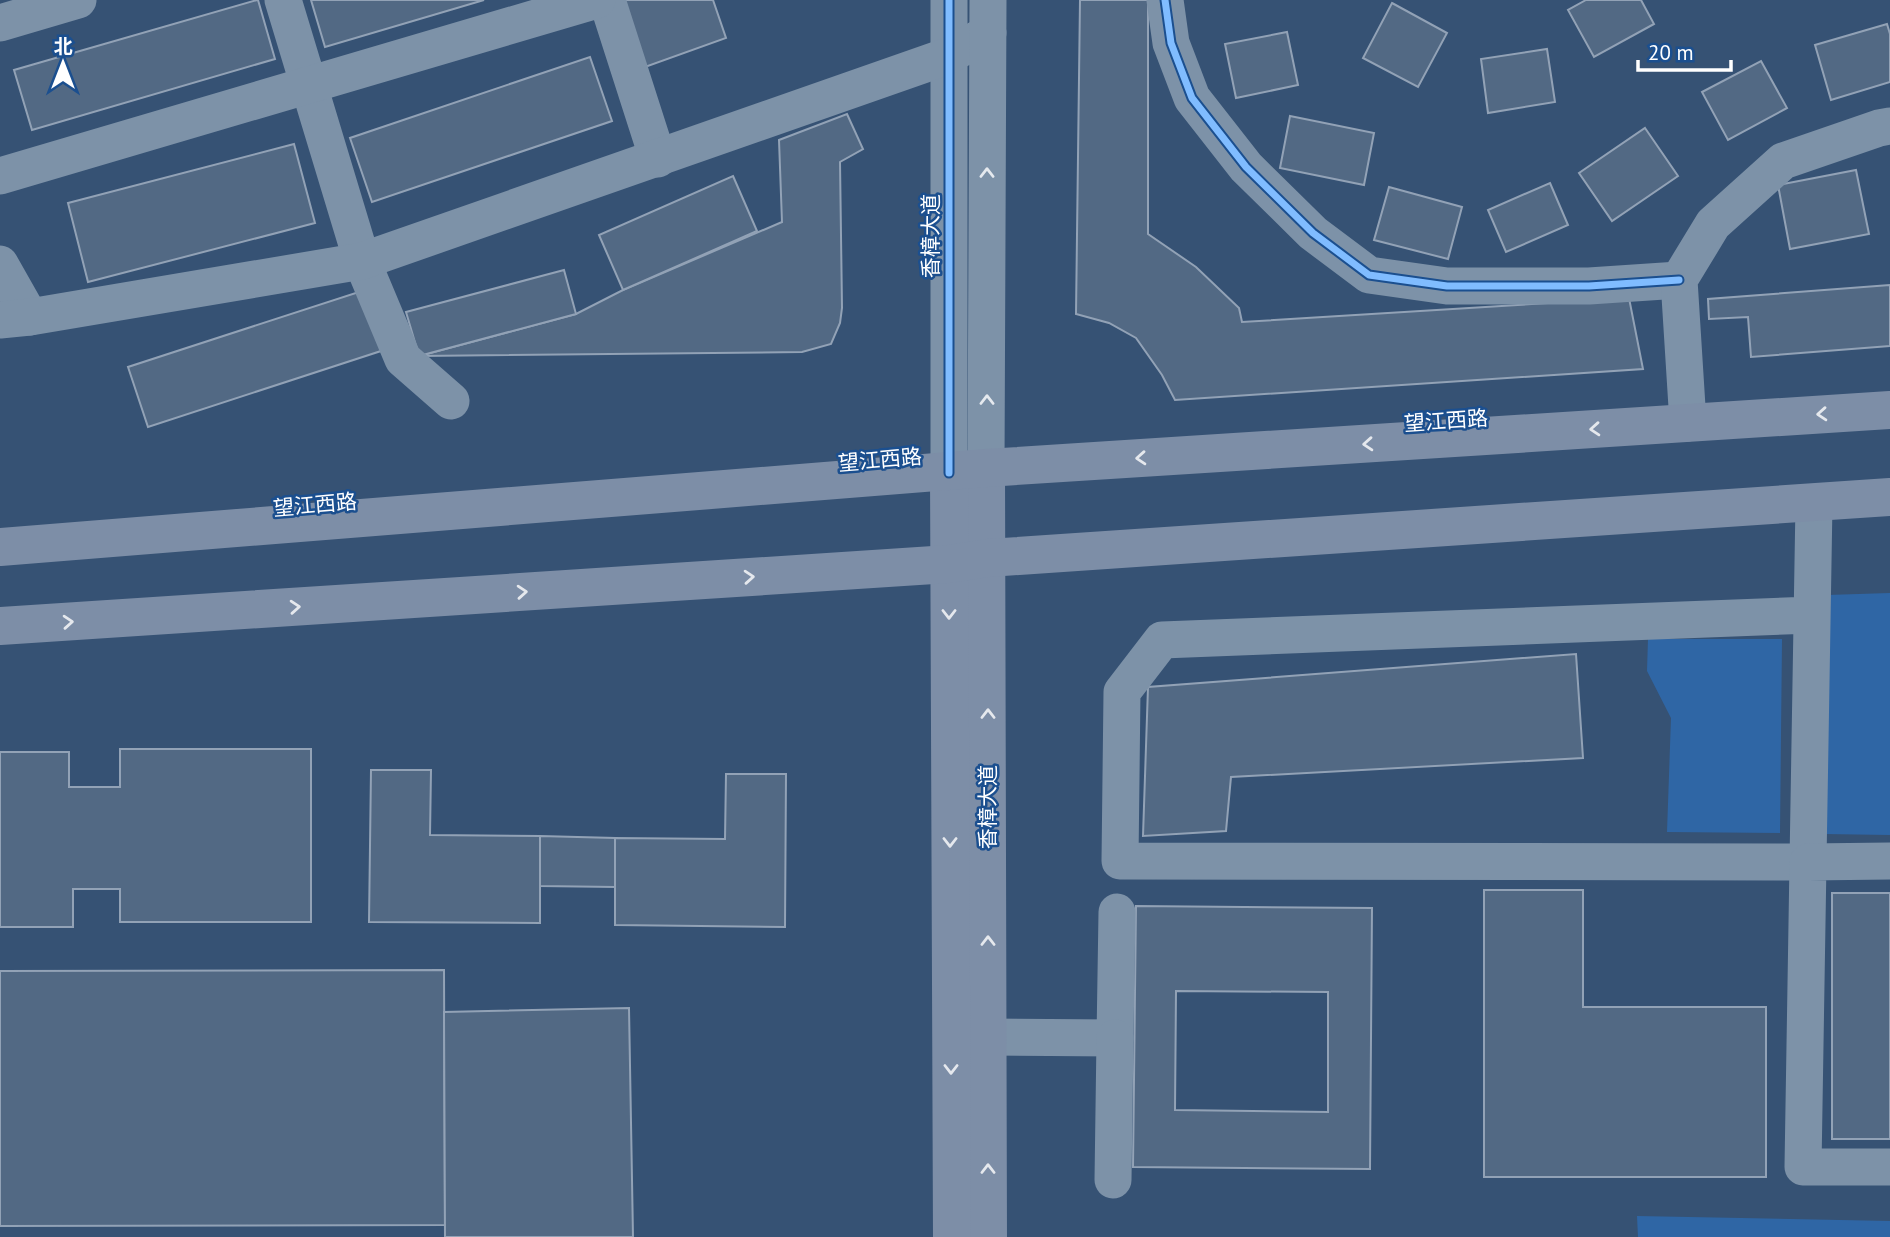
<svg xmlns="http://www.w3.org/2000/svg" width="1890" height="1237" font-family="'PT Sans','Noto Sans SC',sans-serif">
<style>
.green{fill:#2f66a5}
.building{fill:#526984;stroke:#92a2b6;stroke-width:2;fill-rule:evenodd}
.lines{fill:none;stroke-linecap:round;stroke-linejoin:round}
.minor{stroke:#7d92a8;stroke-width:37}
.major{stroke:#7d8ea7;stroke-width:38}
.cycleway-casing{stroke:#1b4f8f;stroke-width:11}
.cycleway{stroke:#80bcff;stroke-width:7}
.oneway{stroke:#e5e9ee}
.oneway2{stroke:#e5e8ed}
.labels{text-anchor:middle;stroke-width:5;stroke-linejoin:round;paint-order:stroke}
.street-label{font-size:21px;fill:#fff;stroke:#1b4f8f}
</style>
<rect width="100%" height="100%" fill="#365274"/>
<g class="green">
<path d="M 1890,593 L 1890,835 L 1824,834 L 1827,595 Z"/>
<path d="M 1648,639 L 1782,639 L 1780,833 L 1667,832 L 1671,718 L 1647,671 Z"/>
<path d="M 1637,1216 L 1890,1221 L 1890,1237 L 1638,1237 Z"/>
</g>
<g class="building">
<path d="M 257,0 L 258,0 L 275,59 L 32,130 L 14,70 Z"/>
<path d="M 311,0 L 484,0 L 325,47 Z"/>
<path d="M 621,0 L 713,0 L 726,38 L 645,67 Z"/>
<path d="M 1080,0 L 1148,0 L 1148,234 L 1196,267 L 1239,308 L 1242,322 L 1629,298 L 1643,369 L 1175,400 L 1162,375 L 1136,338 L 1109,323 L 1076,314 Z"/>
<path d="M 1586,0 L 1641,0 L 1654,24 L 1594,57 L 1568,10 Z"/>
<path d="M 1392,3 L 1447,33 L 1418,87 L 1363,58 Z"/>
<path d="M 1887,24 L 1890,34 L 1890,82 L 1831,100 L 1815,45 Z"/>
<path d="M 1287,32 L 1298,85 L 1236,98 L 1225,44 Z"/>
<path d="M 1547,49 L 1555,102 L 1488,113 L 1481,59 Z"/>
<path d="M 590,57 L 612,121 L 372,202 L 350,138 Z"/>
<path d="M 1761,61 L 1787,108 L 1728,140 L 1702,92 Z"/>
<path d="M 847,114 L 863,149 L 840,162 L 842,308 L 840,323 L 831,344 L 802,352 L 419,356 L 576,314 L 623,290 L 782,222 L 779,140 Z"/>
<path d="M 1290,116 L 1374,133 L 1364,185 L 1280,168 Z"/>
<path d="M 1645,128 L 1678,176 L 1612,221 L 1579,173 Z"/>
<path d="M 294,144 L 315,223 L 88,282 L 68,203 Z"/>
<path d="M 1856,170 L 1869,234 L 1790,249 L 1778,185 Z"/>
<path d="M 733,176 L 757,231 L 623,290 L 599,235 Z"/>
<path d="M 1550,183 L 1568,225 L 1506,252 L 1488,210 Z"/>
<path d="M 1389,187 L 1462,207 L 1448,259 L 1374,240 Z"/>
<path d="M 564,270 L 576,314 L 419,356 L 406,312 Z"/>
<path d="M 1890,285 L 1890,346 L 1751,357 L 1748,317 L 1709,319 L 1708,299 Z"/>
<path d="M 365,290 L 384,350 L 148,427 L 128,367 Z"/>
<path d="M 1576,654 L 1583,758 L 1231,777 L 1226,831 L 1143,836 L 1148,687 Z"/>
<path d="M 120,749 L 311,749 L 311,922 L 120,922 L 120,889 L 73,889 L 73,927 L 0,927 L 0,752 L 69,752 L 69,787 L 120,787 Z"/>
<path d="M 371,770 L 431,770 L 430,835 L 540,836 L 540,923 L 369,922 Z"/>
<path d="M 726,774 L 786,774 L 785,927 L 615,925 L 615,838 L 725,839 Z"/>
<path d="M 540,836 L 615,838 L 615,887 L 540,886 Z"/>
<path d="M 1484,890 L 1583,890 L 1583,1007 L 1766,1007 L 1766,1177 L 1484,1177 Z"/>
<rect x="1832" y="893" width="58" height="246"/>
<path d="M 1136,906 L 1372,908 L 1370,1169 L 1133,1167 ZM 1176,991 L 1328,992 L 1328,1112 L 1175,1110 Z"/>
<path d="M 444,970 L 445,1225 L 0,1226 L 0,971 Z"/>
<path d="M 629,1008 L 633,1237 L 445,1237 L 444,1012 Z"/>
</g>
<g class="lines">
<g class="minor">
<path d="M 283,0 L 362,261 L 403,359 L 451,401"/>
<path d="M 607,0 L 658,159"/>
<path d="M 949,0 L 949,473"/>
<path d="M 1165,0 L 1171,43 L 1192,98 L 1246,167 L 1313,233 L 1369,275 L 1447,286 L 1589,286 L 1679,280"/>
<path d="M 0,23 L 78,0"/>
<path d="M 0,176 L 597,0"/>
<path d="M 0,264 L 30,317"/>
<path d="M 0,320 L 30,317 L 362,261 L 948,56 L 988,33"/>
<path d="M 1688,423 L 1679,280 L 1713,224 L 1783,161 L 1879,128 L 1890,126"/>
<path d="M 986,468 L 988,0"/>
<path d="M 1812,615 L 1162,640 L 1122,692 L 1120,861 L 1808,862 L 1814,503"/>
<path d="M 1890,861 L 1808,862 L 1803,1167 L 1890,1167"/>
<path d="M 988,1037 L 1115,1038 L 1117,912"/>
<path d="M 1113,1180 L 1115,1038"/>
</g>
<g class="major">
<path d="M 986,468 L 988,1237"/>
<path d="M 949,473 L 952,1237"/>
<path d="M 0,547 L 986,468 L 1890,410"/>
<path d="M 0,626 L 949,564 L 988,558 L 1890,497"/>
</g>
<defs>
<g id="cycleway">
<path d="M 949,0 L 949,473"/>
<path d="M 1165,0 L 1171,43 L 1192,98 L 1246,167 L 1313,233 L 1369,275 L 1447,286 L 1589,286 L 1679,280"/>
</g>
</defs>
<use href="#cycleway" class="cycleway-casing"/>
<use href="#cycleway" class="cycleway"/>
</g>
<defs><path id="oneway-chevron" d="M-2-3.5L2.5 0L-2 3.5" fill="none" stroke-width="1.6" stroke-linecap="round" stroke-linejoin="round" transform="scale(1.75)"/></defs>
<g class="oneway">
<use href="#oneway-chevron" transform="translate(987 173) rotate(-90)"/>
<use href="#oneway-chevron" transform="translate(987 400) rotate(-90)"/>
</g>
<g class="oneway2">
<use href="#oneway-chevron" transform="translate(1822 414) rotate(176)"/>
<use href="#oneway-chevron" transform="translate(1595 429) rotate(176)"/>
<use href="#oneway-chevron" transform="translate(1368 444) rotate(176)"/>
<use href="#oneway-chevron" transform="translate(1141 458) rotate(176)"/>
<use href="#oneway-chevron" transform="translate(749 577) rotate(-4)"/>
<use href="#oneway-chevron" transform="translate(522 592) rotate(-4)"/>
<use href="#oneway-chevron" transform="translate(295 607) rotate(-4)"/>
<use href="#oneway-chevron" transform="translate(949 614) rotate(90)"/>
<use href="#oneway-chevron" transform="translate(68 622) rotate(-4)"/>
<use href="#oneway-chevron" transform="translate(988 714) rotate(-90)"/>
<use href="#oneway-chevron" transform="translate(950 842) rotate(90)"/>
<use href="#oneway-chevron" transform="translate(988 941) rotate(-90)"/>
<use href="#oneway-chevron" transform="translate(951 1069) rotate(90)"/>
<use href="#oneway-chevron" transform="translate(988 1169) rotate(-90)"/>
</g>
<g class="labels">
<g class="street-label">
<text transform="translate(931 236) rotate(-90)" y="7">香樟大道</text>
<text transform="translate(1446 421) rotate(-4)" y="7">望江西路</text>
<text transform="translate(880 460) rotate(-5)" y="7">望江西路</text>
<text transform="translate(315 505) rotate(-5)" y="7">望江西路</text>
<text transform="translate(988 807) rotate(-90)" y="7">香樟大道</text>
</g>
</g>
<g transform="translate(63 63)" stroke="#1b4f8f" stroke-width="5" paint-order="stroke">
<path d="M0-5L12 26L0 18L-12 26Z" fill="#ffffff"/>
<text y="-10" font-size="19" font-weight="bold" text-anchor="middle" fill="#ffffff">北</text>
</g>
<path d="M1638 60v10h93v-10" fill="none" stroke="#ffffff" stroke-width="3.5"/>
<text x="1648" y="60" font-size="21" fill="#ffffff" stroke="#1b4f8f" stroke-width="5" paint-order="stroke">20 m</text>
</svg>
